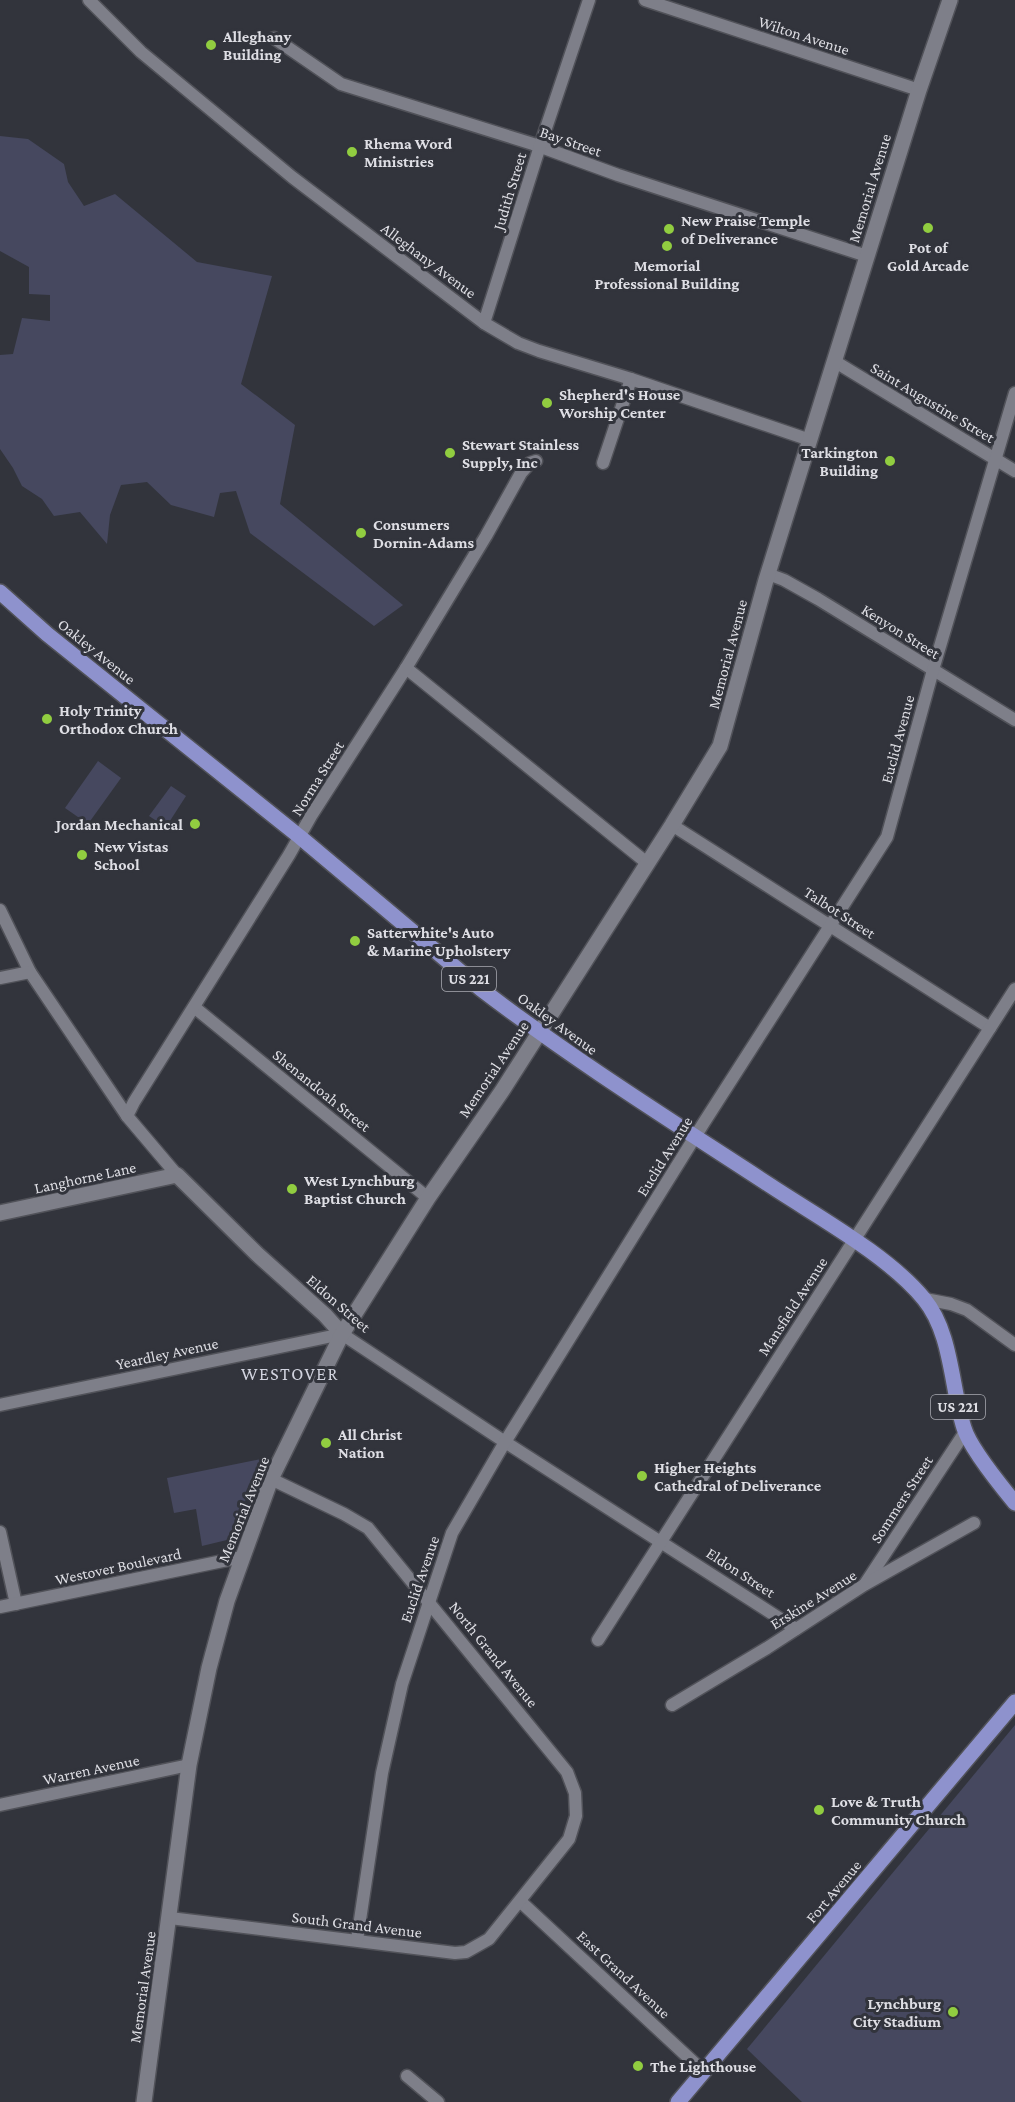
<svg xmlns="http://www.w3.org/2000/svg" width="1015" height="2102" font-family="'Crimson Pro',serif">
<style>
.green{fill:#46485f}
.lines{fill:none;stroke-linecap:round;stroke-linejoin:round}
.minor-casing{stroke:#515259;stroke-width:15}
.tertiary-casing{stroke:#515259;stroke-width:18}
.secondary-casing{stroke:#515259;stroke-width:18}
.primary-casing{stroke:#515259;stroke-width:18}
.minor{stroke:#7e7f89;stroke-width:12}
.tertiary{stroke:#7e7f89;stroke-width:15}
.secondary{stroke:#7e7f89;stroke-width:15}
.primary{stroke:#8e92cd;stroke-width:15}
.poi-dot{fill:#91cd40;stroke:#32343c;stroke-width:2}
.labels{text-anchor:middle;stroke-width:6;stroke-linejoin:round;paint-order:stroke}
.shield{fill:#32343c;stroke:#aaabb2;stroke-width:1.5}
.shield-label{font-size:15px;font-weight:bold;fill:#dedee4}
.street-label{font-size:16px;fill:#dedee4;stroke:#32343c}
.poi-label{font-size:16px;font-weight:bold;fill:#dedee4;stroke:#32343c;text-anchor:start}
.neighbourhood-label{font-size:18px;letter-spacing:1.5px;fill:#d1d3de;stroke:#32343c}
</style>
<rect width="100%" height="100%" fill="#32343c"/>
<g class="green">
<path d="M 0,136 L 28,139 L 64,164 L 68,182 L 84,206 L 115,194 L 197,262 L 272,276 L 241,384 L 295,425 L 280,504 L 403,605 L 374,626 L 250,533 L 236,491 L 220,493 L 214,517 L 171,505 L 147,482 L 121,485 L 110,515 L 107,544 L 80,512 L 54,516 L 42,499 L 22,486 L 13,468 L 0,449 L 0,355 L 13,354 L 22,318 L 50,321 L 50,295 L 29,294 L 29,267 L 0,251 Z"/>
<path d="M 98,761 L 121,778 L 88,824 L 65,808 Z"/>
<path d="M 171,786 L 186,796 L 166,827 L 149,816 Z"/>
<path d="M 261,1459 L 231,1539 L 202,1546 L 196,1509 L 174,1513 L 167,1478 Z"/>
<path d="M 1015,1725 L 1015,2102 L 802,2102 L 747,2049 Z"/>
</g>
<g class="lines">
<defs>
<g id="minor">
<path d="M 89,0 L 141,52 L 292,177 L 484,323 L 518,343 L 539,351 L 631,379 L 810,440"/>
<path d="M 645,0 L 919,90"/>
<path d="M 274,38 L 341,84 L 533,144 L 618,175 L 867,256"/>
<path d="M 484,323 L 540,146 L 589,0"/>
<path d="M 834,361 L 1015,471"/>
<path d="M 603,463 L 631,379"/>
<path d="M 768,574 L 784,580 L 818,599 L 1015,720"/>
<path d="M 406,668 L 647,863"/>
<path d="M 672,825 L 990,1028"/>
<path d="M 0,910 L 30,972 L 127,1116 L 177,1175"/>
<path d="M 0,978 L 30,972"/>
<path d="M 194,1007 L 428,1198"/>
<path d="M 127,1116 L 134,1102 L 289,855 L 311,816 L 406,668 L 486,536 L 521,473 L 530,463 L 536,461"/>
<path d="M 925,1299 L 951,1304 L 967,1310 L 1015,1345"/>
<path d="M 0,1405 L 342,1334 L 505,1442 L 796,1629"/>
<path d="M 0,1532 L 16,1604"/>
<path d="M 865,1584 L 965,1432"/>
<path d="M 0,1607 L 242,1557"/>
<path d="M 598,1640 L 1015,989"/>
<path d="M 672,1705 L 767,1648 L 864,1585 L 974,1523"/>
<path d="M 0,1805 L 189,1765"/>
<path d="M 521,1902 L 704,2072"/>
<path d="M 170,1918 L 455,1953 L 466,1952 L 489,1939 L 569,1839 L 576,1816 L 575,1793 L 567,1772 L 368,1528 L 344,1514 L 271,1479"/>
<path d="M 357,1940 L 382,1773 L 402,1684 L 452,1533 L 505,1442 L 703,1124 L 887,837 L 933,670 L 1015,393"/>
<path d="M 407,2076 L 438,2102"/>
</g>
<path id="tertiary" d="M 0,1213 L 177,1175 L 257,1254 L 325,1315 L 342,1334"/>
<path id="secondary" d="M 144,2102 L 189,1765 L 209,1668 L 227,1601 L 271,1479 L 342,1334 L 428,1198 L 502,1091 L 672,825 L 720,746 L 766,580 L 919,90 L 950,0"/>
<g id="primary">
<path d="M 0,592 L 47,634 L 300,837 L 481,989 C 574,1060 673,1122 771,1186 C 818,1217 889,1256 924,1299 C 952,1333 951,1387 964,1428 C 970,1448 1001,1486 1015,1503"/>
<path d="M 678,2102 L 1015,1702"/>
</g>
</defs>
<use href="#minor" class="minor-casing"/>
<use href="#tertiary" class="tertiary-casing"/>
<use href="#secondary" class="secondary-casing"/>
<use href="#primary" class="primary-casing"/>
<use href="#minor" class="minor"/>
<use href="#tertiary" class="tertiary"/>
<use href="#secondary" class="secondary"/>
<use href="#primary" class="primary"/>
</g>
<g class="poi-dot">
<circle cx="211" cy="45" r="6"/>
<circle cx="352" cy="152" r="6"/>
<circle cx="928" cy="228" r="6"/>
<circle cx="669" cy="229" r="6"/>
<circle cx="667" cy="246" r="6"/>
<circle cx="547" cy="403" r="6"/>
<circle cx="450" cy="453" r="6"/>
<circle cx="890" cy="461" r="6"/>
<circle cx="361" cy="533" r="6"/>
<circle cx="47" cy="719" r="6"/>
<circle cx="195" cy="824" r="6"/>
<circle cx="82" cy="855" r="6"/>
<circle cx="355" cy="941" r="6"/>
<circle cx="292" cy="1189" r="6"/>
<circle cx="326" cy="1443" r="6"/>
<circle cx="642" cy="1476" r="6"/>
<circle cx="819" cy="1810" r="6"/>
<circle cx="953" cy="2012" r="6"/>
<circle cx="638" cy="2066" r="6"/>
</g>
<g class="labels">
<g class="shield">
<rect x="442" y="967" width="54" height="24" rx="4.5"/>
<rect x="931" y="1395" width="54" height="24" rx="4.5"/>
</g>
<g class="shield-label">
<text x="469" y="984">US 221</text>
<text x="958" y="1412">US 221</text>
</g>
<g class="street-label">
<text transform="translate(804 35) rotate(18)" y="6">Wilton Avenue</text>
<text transform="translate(571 141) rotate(19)" y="6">Bay Street</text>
<text transform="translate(869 188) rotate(-73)" y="6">Memorial Avenue</text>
<text transform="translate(509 191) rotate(-73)" y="6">Judith Street</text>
<text transform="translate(429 260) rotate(37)" y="6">Alleghany Avenue</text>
<text transform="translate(933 402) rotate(31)" y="6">Saint Augustine Street</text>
<text transform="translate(901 631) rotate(32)" y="6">Kenyon Street</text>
<text transform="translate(97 651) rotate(39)" y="6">Oakley Avenue</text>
<text transform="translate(727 654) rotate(-75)" y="6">Memorial Avenue</text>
<text transform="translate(897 739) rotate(-75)" y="6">Euclid Avenue</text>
<text transform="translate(317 778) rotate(-58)" y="6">Norma Street</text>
<text transform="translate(840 912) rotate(33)" y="6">Talbot Street</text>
<text transform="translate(558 1023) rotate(36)" y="6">Oakley Avenue</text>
<text transform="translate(493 1069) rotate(-56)" y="6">Memorial Avenue</text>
<text transform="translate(322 1090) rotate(39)" y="6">Shenandoah Street</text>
<text transform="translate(664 1156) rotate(-58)" y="6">Euclid Avenue</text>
<text transform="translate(85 1177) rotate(-12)" y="6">Langhorne Lane</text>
<text transform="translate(339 1303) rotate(41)" y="6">Eldon Street</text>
<text transform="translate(792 1306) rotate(-57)" y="6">Mansfield Avenue</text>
<text transform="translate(167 1353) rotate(-12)" y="6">Yeardley Avenue</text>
<text transform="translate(901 1499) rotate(-57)" y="6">Sommers Street</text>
<text transform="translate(243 1509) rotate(-68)" y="6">Memorial Avenue</text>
<text transform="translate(118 1566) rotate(-12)" y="6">Westover Boulevard</text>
<text transform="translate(741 1572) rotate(33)" y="6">Eldon Street</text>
<text transform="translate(419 1579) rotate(-71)" y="6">Euclid Avenue</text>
<text transform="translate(813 1599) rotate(-32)" y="6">Erskine Avenue</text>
<text transform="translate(494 1654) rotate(51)" y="6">North Grand Avenue</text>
<text transform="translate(91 1769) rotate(-12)" y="6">Warren Avenue</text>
<text transform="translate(833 1891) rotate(-50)" y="6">Fort Avenue</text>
<text transform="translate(357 1924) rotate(7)" y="6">South Grand Avenue</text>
<text transform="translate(624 1974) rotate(43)" y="6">East Grand Avenue</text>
<text transform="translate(142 1987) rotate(-82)" y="6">Memorial Avenue</text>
</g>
<g class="poi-label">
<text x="223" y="42">Alleghany<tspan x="223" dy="18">Building</tspan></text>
<text x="364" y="149">Rhema Word<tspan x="364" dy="18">Ministries</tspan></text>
<text x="681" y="226">New Praise Temple<tspan x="681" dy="18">of Deliverance</tspan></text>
<text x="928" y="253" text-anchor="middle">Pot of<tspan x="928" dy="18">Gold Arcade</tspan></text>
<text x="667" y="271" text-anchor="middle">Memorial<tspan x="667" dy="18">Professional Building</tspan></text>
<text x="559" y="400">Shepherd's House<tspan x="559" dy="18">Worship Center</tspan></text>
<text x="462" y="450">Stewart Stainless<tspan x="462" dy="18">Supply, Inc</tspan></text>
<text x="878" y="458" text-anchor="end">Tarkington<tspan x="878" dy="18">Building</tspan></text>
<text x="373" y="530">Consumers<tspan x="373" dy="18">Dornin-Adams</tspan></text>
<text x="59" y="716">Holy Trinity<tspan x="59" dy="18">Orthodox Church</tspan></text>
<text x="183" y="830" text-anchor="end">Jordan Mechanical</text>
<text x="94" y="852">New Vistas<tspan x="94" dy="18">School</tspan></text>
<text x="367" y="938">Satterwhite's Auto<tspan x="367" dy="18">&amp; Marine Upholstery</tspan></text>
<text x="304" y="1186">West Lynchburg<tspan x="304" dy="18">Baptist Church</tspan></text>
<text x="338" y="1440">All Christ<tspan x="338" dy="18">Nation</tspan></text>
<text x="654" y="1473">Higher Heights<tspan x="654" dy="18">Cathedral of Deliverance</tspan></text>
<text x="831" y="1807">Love &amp; Truth<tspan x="831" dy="18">Community Church</tspan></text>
<text x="941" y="2009" text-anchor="end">Lynchburg<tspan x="941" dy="18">City Stadium</tspan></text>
<text x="650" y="2072">The Lighthouse</text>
</g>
<g class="neighbourhood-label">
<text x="290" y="1380">WESTOVER</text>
</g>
</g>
</svg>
